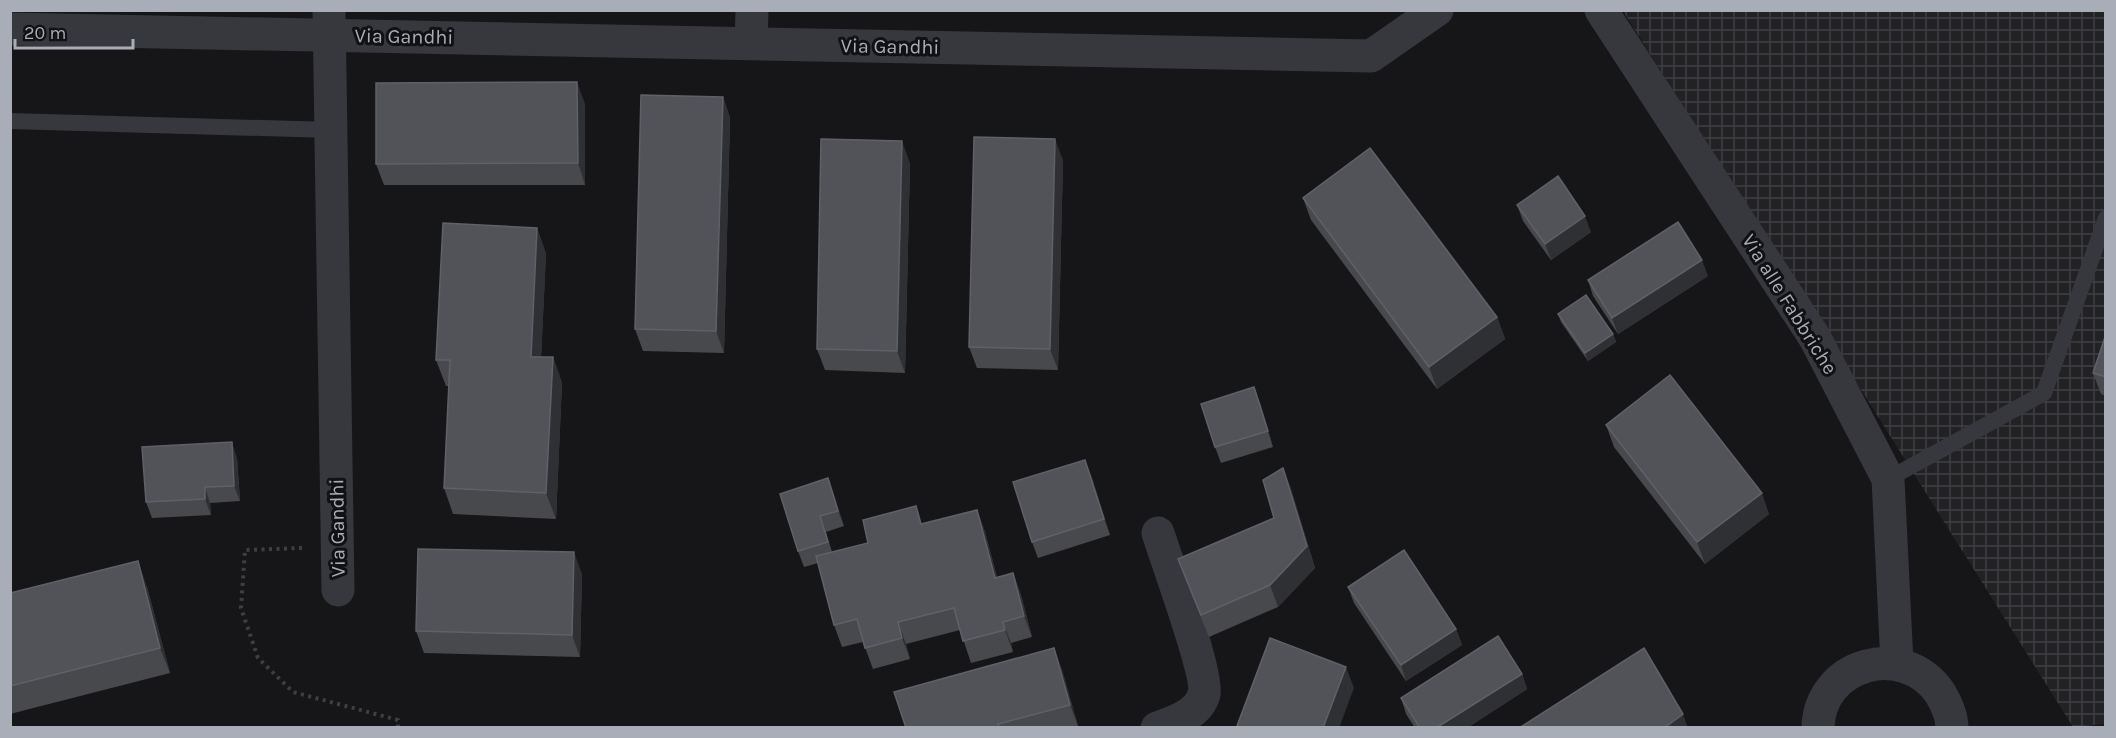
<svg xmlns="http://www.w3.org/2000/svg" width="2116" height="738" font-family="Karla,sans-serif">
<style>
.industrial{fill:url(#industrial-grid)}
.lines{fill:none;stroke-linecap:round;stroke-linejoin:round}
.path{stroke:#3d3f44;stroke-width:4;stroke-dasharray:3 4.5;stroke-linecap:butt}
.service{stroke:#37383d;stroke-width:16}
.minor{stroke:#37383d;stroke-width:33}
.tertiary{stroke:#37383d;stroke-width:33}
.wall{fill:#47494d}
.shaded-wall{fill:#2f3033}
.building{fill:#525359;stroke:#5f6168;stroke-width:1.5}
.labels{text-anchor:middle;stroke-width:6;stroke-linejoin:round;paint-order:stroke}
.street-label{font-size:20px;fill:#a8adb8;stroke:#111113}
</style>
<defs>
<pattern id="industrial-grid" width="8" height="8" patternUnits="userSpaceOnUse" patternTransform="scale(1.5)"><rect width="8" height="8" fill="#222225"/><path d="M0 4h8M4 0v8" fill="none" stroke="#3f3f43"/></pattern>
</defs>
<rect width="100%" height="100%" fill="#161618"/>
<path class="industrial" d="M 1623,11 L 2105,11 L 2105,724 L 2073,727 Z"/>
<g class="lines">
<path class="path" d="M 302,548 L 245,550 L 241,608 L 258,658 L 293,692 L 398,720 L 398,728"/>
<g class="service">
<path d="M 10,121 L 331,130"/>
<path d="M 1888,479 L 2044,393 L 2106,218"/>
</g>
<g class="minor">
<path d="M 329,10 L 338,590"/>
<path d="M 10,29 L 1371,56 L 1437,10"/>
<path d="M 751,43 L 752,10"/>
<path d="M 1157,728 C 1174,722 1199,714 1204,694 C 1209,675 1166,559 1158,533"/>
</g>
<g class="tertiary">
<path d="M 1601,10 L 1815,338 L 1888,479 L 1897,664"/>
<path d="M 1818,728 C 1819,663 1904,640 1940,693 C 1946,703 1952,715 1952,728"/>
</g>
</g>
<g class="wall">
<path d="M 723,97 L 730,118 L 724,353 L 643,351 L 635,329 Z"/>
<path d="M 585,104 L 585,185 L 384,185 L 376,164 Z"/>
<path d="M 1063,160 L 1058,370 L 977,368 L 969,347 Z"/>
<path d="M 910,163 L 905,373 L 825,370 L 817,349 Z"/>
<path d="M 1303,198 L 1497,317 L 1505,339 L 1437,389 L 1311,220 Z"/>
<path d="M 1517,205 L 1591,232 L 1551,260 L 1523,221 Z"/>
<path d="M 537,228 L 546,254 L 541,357 L 553,357 L 562,383 L 556,519 L 453,514 L 444,488 L 449,386 L 446,386 L 436,360 Z"/>
<path d="M 1708,276 L 1618,334 L 1593,296 L 1588,280 Z"/>
<path d="M 1558,314 L 1613,334 L 1616,342 L 1588,361 L 1561,322 Z"/>
<path d="M 2106,334 L 2106,396 L 2101,394 L 2093,373 Z"/>
<path d="M 1260,403 L 1273,447 L 1221,463 L 1215,447 Z"/>
<path d="M 1606,425 L 1769,514 L 1705,564 L 1614,447 Z"/>
<path d="M 237,458 L 240,501 L 210,503 L 211,515 L 152,518 L 146,502 Z"/>
<path d="M 1283,468 L 1291,489 L 1315,568 L 1278,607 L 1209,637 L 1186,581 L 1178,559 L 1274,518 Z"/>
<path d="M 1091,475 L 1110,535 L 1038,558 L 1032,542 Z"/>
<path d="M 828,478 L 844,526 L 826,532 L 832,552 L 868,543 L 922,524 L 977,510 L 985,532 L 997,577 L 1013,573 L 1021,595 L 1032,637 L 1011,643 L 1013,652 L 971,663 L 960,630 L 906,644 L 910,659 L 873,669 L 863,642 L 842,647 L 834,625 L 818,563 L 804,567 L 798,551 Z"/>
<path d="M 582,574 L 580,657 L 424,653 L 416,631 Z"/>
<path d="M 147,587 L 170,673 L 10,714 L 10,593 Z"/>
<path d="M 1348,587 L 1456,629 L 1462,645 L 1406,681 L 1354,603 Z"/>
<path d="M 1054,648 L 1062,670 L 1078,726 L 1074,728 L 906,728 Z"/>
<path d="M 1522,674 L 1527,689 L 1467,728 L 1415,728 L 1406,714 L 1401,698 Z"/>
</g>
<g class="shaded-wall">
<path d="M 577,82 L 585,104 L 585,185 L 578,163 Z"/>
<path d="M 723,97 L 730,118 L 724,353 L 716,331 Z"/>
<path d="M 1055,139 L 1063,160 L 1058,370 L 1050,349 Z"/>
<path d="M 902,141 L 910,163 L 905,373 L 897,351 Z"/>
<path d="M 1585,216 L 1591,232 L 1551,260 L 1545,244 Z"/>
<path d="M 537,228 L 546,254 L 540,382 L 531,357 Z"/>
<path d="M 1702,260 L 1708,276 L 1618,334 L 1612,318 Z"/>
<path d="M 1497,317 L 1505,339 L 1437,389 L 1429,367 Z"/>
<path d="M 1613,334 L 1616,342 L 1588,361 L 1585,353 Z"/>
<path d="M 553,357 L 562,383 L 556,519 L 546,493 Z"/>
<path d="M 1254,387 L 1260,403 L 1273,447 L 1268,431 Z"/>
<path d="M 232,442 L 237,458 L 240,501 L 234,486 Z"/>
<path d="M 1085,460 L 1091,475 L 1110,535 L 1104,519 Z"/>
<path d="M 1283,468 L 1291,489 L 1315,568 L 1278,607 L 1270,585 Z"/>
<path d="M 828,478 L 834,494 L 844,526 L 838,511 Z"/>
<path d="M 205,487 L 210,503 L 211,515 L 205,499 Z"/>
<path d="M 1762,493 L 1769,514 L 1705,564 L 1697,542 Z"/>
<path d="M 977,510 L 985,532 L 1003,600 L 995,578 Z"/>
<path d="M 574,552 L 582,574 L 580,657 L 572,635 Z"/>
<path d="M 138,561 L 147,587 L 170,673 L 160,648 Z"/>
<path d="M 1013,573 L 1021,595 L 1032,637 L 1024,616 Z"/>
<path d="M 898,622 L 906,644 L 910,659 L 902,638 Z"/>
<path d="M 1003,622 L 1011,643 L 1013,652 L 1005,630 Z"/>
<path d="M 1456,629 L 1462,645 L 1406,681 L 1401,665 Z"/>
<path d="M 1054,648 L 1062,670 L 1078,726 L 1070,705 Z"/>
<path d="M 1346,667 L 1354,688 L 1339,728 L 1323,728 Z"/>
<path d="M 1522,674 L 1527,689 L 1467,728 L 1436,728 Z"/>
<path d="M 1683,714 L 1688,728 L 1664,728 Z"/>
</g>
<g class="building">
<path d="M 577,82 L 578,163 L 376,164 L 376,83 Z"/>
<path d="M 641,95 L 723,97 L 716,331 L 635,329 Z"/>
<path d="M 974,137 L 1055,139 L 1050,349 L 969,347 Z"/>
<path d="M 821,139 L 902,141 L 897,351 L 817,349 Z"/>
<path d="M 1370,148 L 1497,317 L 1429,367 L 1303,198 Z"/>
<path d="M 1558,176 L 1585,216 L 1545,244 L 1517,205 Z"/>
<path d="M 1678,222 L 1702,260 L 1612,318 L 1588,280 Z"/>
<path d="M 443,223 L 537,228 L 531,357 L 553,357 L 546,493 L 444,488 L 450,360 L 436,360 Z"/>
<path d="M 1586,295 L 1613,334 L 1585,353 L 1558,314 Z"/>
<path d="M 2106,334 L 2106,377 L 2093,373 Z"/>
<path d="M 1670,375 L 1762,493 L 1697,542 L 1606,425 Z"/>
<path d="M 1254,387 L 1268,431 L 1215,447 L 1201,404 Z"/>
<path d="M 232,442 L 234,486 L 205,487 L 205,499 L 146,502 L 142,447 Z"/>
<path d="M 1085,460 L 1104,519 L 1032,542 L 1013,482 Z"/>
<path d="M 1283,468 L 1307,546 L 1270,585 L 1201,615 L 1178,559 L 1274,518 L 1263,480 Z"/>
<path d="M 828,478 L 838,511 L 820,516 L 828,542 L 798,551 L 780,494 Z"/>
<path d="M 916,506 L 921,524 L 977,510 L 995,578 L 1013,573 L 1024,616 L 1003,622 L 1005,630 L 963,641 L 954,608 L 898,622 L 902,638 L 865,648 L 857,619 L 834,625 L 816,556 L 868,543 L 863,520 Z"/>
<path d="M 418,549 L 574,552 L 572,635 L 416,631 Z"/>
<path d="M 1404,550 L 1456,629 L 1401,665 L 1348,587 Z"/>
<path d="M 138,561 L 160,648 L 10,686 L 10,593 Z"/>
<path d="M 1498,636 L 1522,674 L 1436,728 L 1420,728 L 1401,698 Z"/>
<path d="M 1270,638 L 1346,667 L 1323,728 L 1241,728 L 1237,726 Z"/>
<path d="M 1054,648 L 1070,705 L 998,724 L 999,728 L 906,728 L 894,692 Z"/>
<path d="M 1644,648 L 1683,714 L 1664,728 L 1519,728 Z"/>
</g>
<g class="labels">
<g class="street-label">
<text transform="translate(404 36) rotate(1)" y="7">Via Gandhi</text>
<text transform="translate(890 46) rotate(1)" y="7">Via Gandhi</text>
<text transform="translate(1790 304) rotate(58)" y="7">Via alle Fabbriche</text>
<text transform="translate(337 528) rotate(-91)" y="7">Via Gandhi</text>
</g>
</g>
<rect width="2116" height="738" fill="none" stroke="#a8adb8" stroke-width="24"/>
<path d="M15 39v9h118v-9" fill="none" stroke="#a8adb8" stroke-width="3"/>
<text x="24" y="39" font-size="18" fill="#a8adb8" stroke="#111113" stroke-width="4.5" paint-order="stroke">20 m</text>
</svg>
